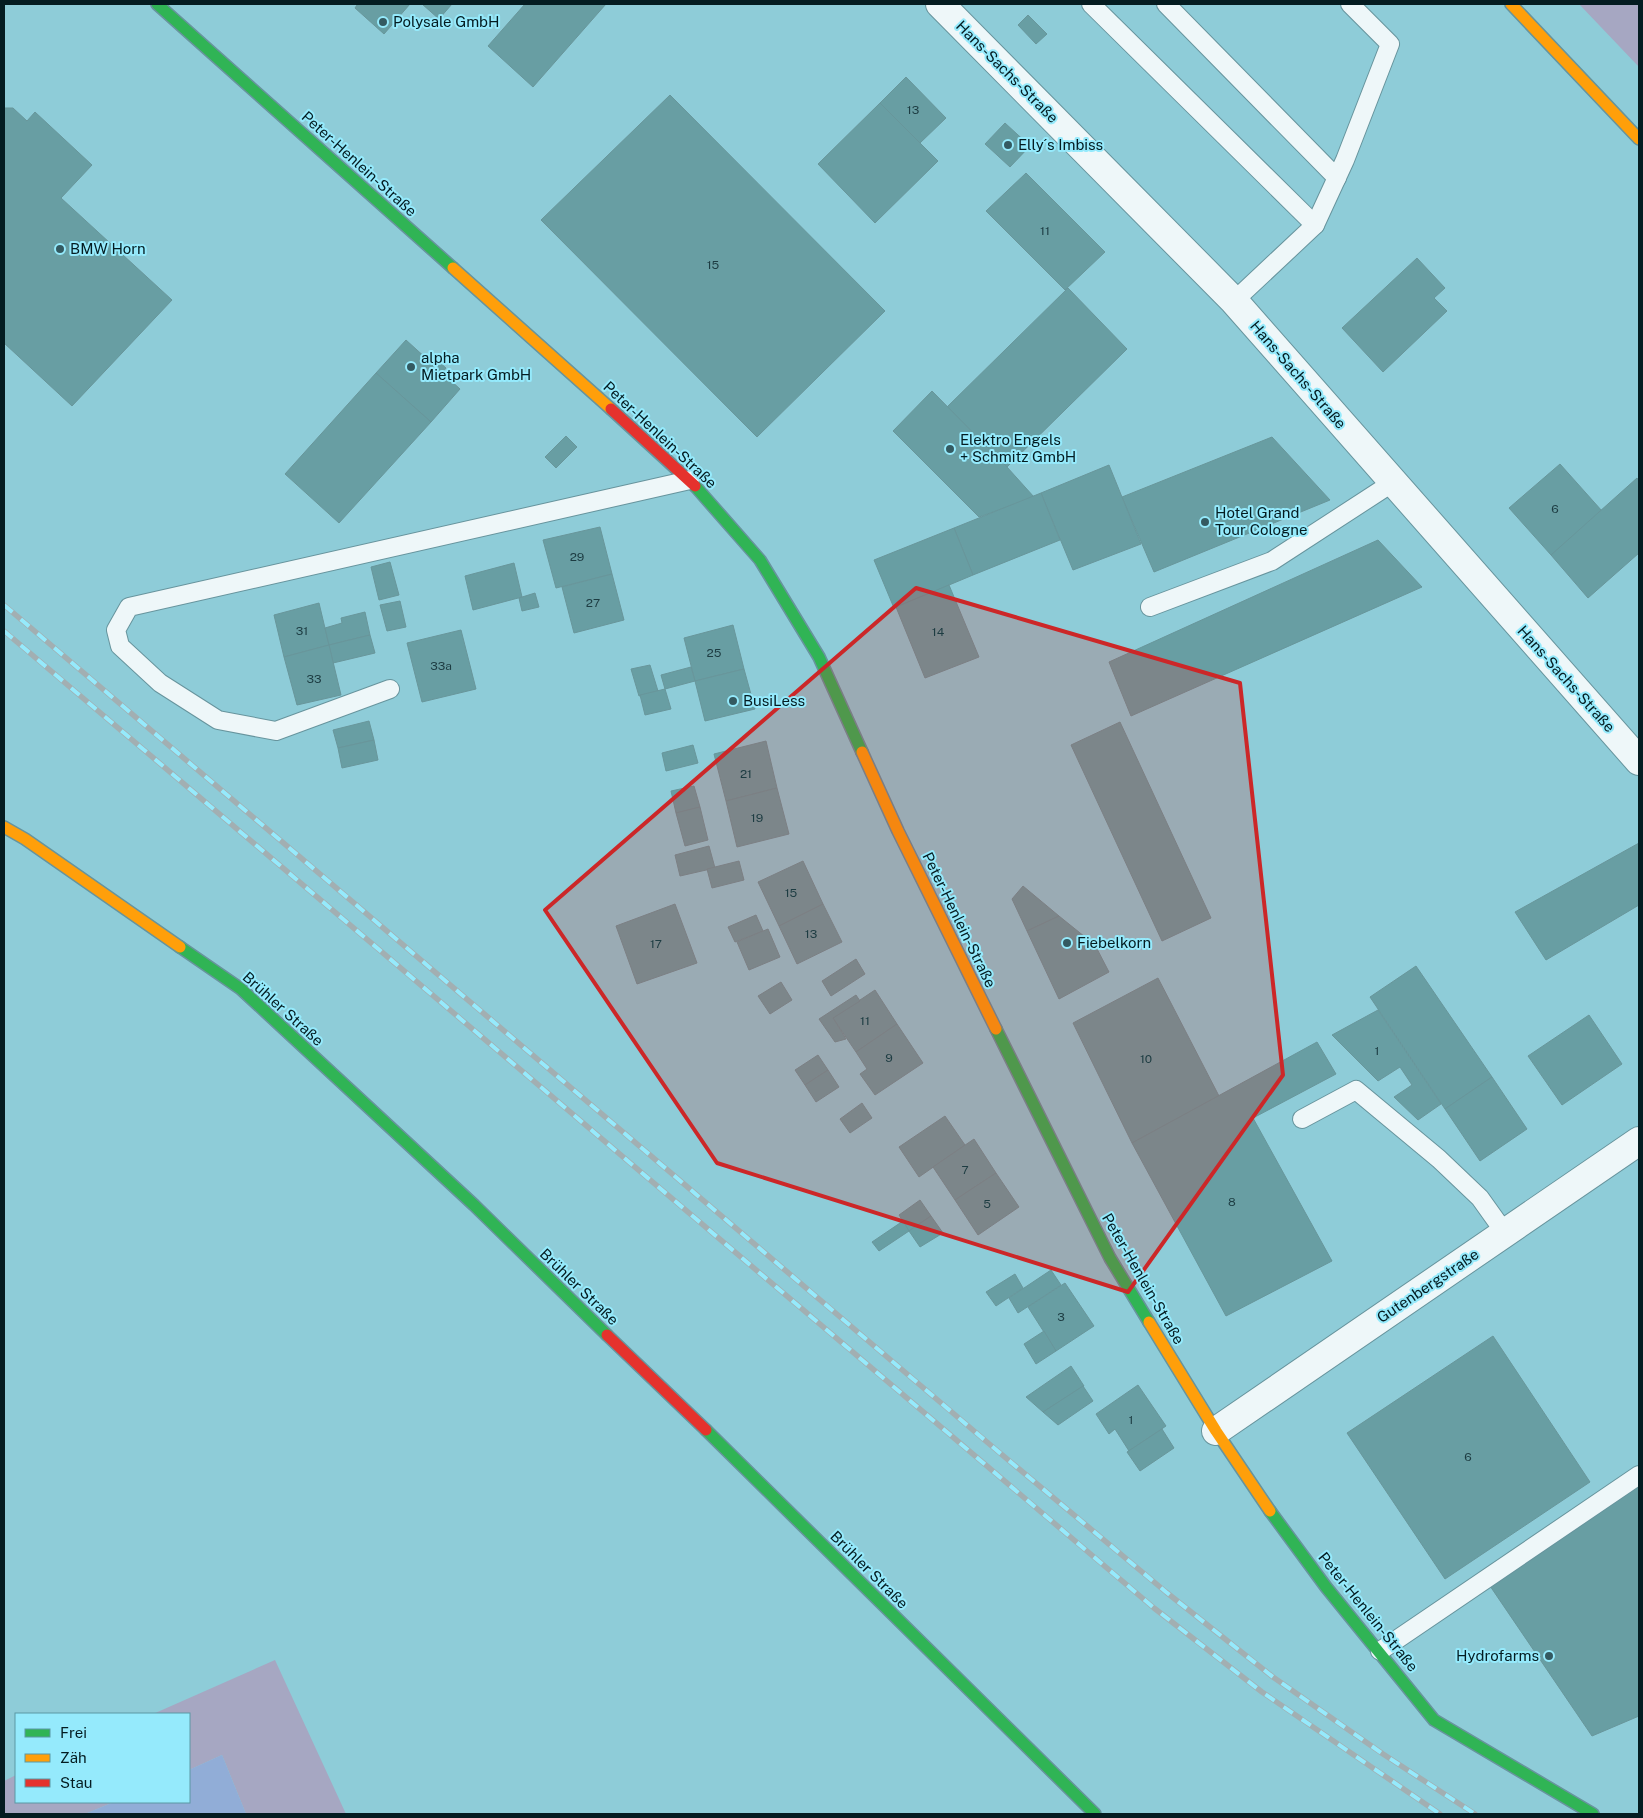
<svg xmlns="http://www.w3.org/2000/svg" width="1643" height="1818" font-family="'Public Sans',sans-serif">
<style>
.forest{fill:#a6a7c2}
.water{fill:#91add7}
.building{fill:#689ea3;stroke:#68969b}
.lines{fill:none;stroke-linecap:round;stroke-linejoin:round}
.lane-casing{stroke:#67949d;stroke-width:20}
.street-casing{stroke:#67949d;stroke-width:30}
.fast-casing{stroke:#67949d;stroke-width:14}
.slow-casing{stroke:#67949d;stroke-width:14}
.jam-casing{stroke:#67949d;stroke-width:14}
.lane{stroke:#eef7f9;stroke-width:18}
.street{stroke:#eef7f9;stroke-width:28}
.fast{stroke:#30b455;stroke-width:11}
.slow{stroke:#ff9f0a;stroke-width:11}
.jam{stroke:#e5322d;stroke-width:11}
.rail-casing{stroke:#a2afb2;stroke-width:5.5}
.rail{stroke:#95eafc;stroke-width:4;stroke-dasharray:11;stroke-linecap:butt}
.marked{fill:#cc2728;fill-opacity:0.2;stroke:#cc2728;stroke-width:4;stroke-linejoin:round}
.poi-dot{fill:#345a61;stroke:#95eafc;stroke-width:2}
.labels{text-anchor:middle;stroke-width:4;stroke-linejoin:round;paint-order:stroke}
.number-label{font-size:12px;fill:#1d3c42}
.poi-label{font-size:15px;fill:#041c21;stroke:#95eafc;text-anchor:start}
.street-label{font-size:15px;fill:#041c21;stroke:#95eafc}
</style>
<rect width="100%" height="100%" fill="#8eccd8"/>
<g class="forest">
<path d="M 1579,4 L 1639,4 L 1639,67 Z"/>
<path d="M 275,1660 L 346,1814 L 246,1814 L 222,1755 L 189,1770 L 189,1714 L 153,1714 Z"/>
<path d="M 16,1775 L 16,1802 L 114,1802 L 85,1814 L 4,1814 L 4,1781 Z"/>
</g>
<path class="water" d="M 222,1755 L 246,1814 L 85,1814 L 114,1802 L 189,1802 L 189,1770 Z"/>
<g class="building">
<path d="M 356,4 L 410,4 L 384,34 L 355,8 L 357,5 Z"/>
<path d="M 422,4 L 452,4 L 439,19 Z"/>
<path d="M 525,4 L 606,4 L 533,87 L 488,46 Z"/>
<path d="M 1028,15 L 1047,34 L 1036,44 L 1018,25 Z"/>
<path d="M 906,77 L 946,118 L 920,143 L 880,103 Z"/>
<path d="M 670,95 L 885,311 L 757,437 L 541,220 Z"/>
<path d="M 880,103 L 938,161 L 875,223 L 818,164 Z"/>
<path d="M 4,108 L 13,108 L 27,121 L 35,112 L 92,165 L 61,198 L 172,300 L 72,406 L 4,343 Z"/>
<path d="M 1005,123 L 1030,146 L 1010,167 L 985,144 Z"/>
<path d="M 1026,173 L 1105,252 L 1065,290 L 986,211 Z"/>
<path d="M 1417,258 L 1445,288 L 1434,298 L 1447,311 L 1383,372 L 1342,328 Z"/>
<path d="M 1068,288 L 1127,349 L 1007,467 L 947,407 Z"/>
<path d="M 406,340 L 460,389 L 431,422 L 376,373 Z"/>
<path d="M 438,361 L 446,368 L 442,373 L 434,366 Z"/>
<path d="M 376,373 L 431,422 L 339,523 L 285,474 Z"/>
<path d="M 932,391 L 1007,467 L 1034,497 L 979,517 L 893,431 Z"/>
<path d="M 566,436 L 577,447 L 556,468 L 545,457 Z"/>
<path d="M 1272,437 L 1330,500 L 1154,572 L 1122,497 Z"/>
<path d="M 1560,464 L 1602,511 L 1551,555 L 1509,508 Z"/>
<path d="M 1109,465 L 1141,544 L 1073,570 L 1041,493 Z"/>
<path d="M 1637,478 L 1639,481 L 1639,553 L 1588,598 L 1551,555 Z"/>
<path d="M 1041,493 L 1060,540 L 973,575 L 954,528 Z"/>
<path d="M 600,527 L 612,574 L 556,588 L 543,540 Z"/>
<path d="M 954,528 L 973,575 L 894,608 L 874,560 Z"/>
<path d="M 1378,540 L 1422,587 L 1131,716 L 1109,662 Z"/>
<path d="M 390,562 L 399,595 L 379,600 L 371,567 Z"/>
<path d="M 514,563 L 522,597 L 473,610 L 465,576 Z"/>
<path d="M 612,574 L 624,620 L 574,633 L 562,587 Z"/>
<path d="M 949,585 L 979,657 L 925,678 L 896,607 Z"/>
<path d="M 535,593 L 539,607 L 522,611 L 519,598 Z"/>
<path d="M 400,601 L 406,627 L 387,631 L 380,605 Z"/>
<path d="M 319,603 L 329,645 L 284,657 L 274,615 Z"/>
<path d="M 365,612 L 370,635 L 329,645 L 325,628 L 342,623 L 341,618 Z"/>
<path d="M 733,625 L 744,669 L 695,681 L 684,638 Z"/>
<path d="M 461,630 L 476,689 L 422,702 L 407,643 Z"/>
<path d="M 370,635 L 375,653 L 333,663 L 329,645 Z"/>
<path d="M 329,645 L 341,695 L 297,705 L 284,657 Z"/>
<path d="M 650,665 L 658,691 L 639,696 L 631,669 Z"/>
<path d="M 691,667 L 695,681 L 665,689 L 661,675 Z"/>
<path d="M 744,669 L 755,709 L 705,721 L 695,681 Z"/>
<path d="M 665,689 L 671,709 L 645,715 L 640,695 Z"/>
<path d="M 369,721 L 374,740 L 338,748 L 333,730 Z"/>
<path d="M 1120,722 L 1211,918 L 1162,941 L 1071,745 Z"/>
<path d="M 374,740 L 378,760 L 342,768 L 338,748 Z"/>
<path d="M 766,741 L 777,788 L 726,801 L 714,754 Z"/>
<path d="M 693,745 L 698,763 L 666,771 L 662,753 Z"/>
<path d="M 694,786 L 700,807 L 676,813 L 671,791 Z"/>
<path d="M 777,788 L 789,834 L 737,847 L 726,801 Z"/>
<path d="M 700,807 L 708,840 L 685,846 L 676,813 Z"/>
<path d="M 1639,843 L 1639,905 L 1546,960 L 1515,912 Z"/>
<path d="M 709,846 L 715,868 L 680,876 L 675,855 Z"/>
<path d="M 739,861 L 744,880 L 712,888 L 707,869 Z"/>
<path d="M 803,861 L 823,904 L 779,926 L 758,882 Z"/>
<path d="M 1023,886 L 1059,916 L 1027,931 L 1012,899 Z"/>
<path d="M 675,904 L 697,963 L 637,984 L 616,926 Z"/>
<path d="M 823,904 L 842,942 L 797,964 L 779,926 Z"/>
<path d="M 756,915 L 763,931 L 735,942 L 728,927 Z"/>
<path d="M 1059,916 L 1095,945 L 1109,972 L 1059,999 L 1027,931 Z"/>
<path d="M 768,929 L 780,957 L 749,970 L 737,942 Z"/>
<path d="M 856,959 L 865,974 L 831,996 L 822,981 Z"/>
<path d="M 1416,966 L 1492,1077 L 1445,1109 L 1370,997 Z"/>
<path d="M 1158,978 L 1219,1096 L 1132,1143 L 1073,1023 Z"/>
<path d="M 781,982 L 792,1000 L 770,1014 L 758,996 Z"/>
<path d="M 875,990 L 897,1024 L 856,1052 L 833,1018 Z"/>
<path d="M 856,995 L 860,1001 L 833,1018 L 846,1039 L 835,1042 L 819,1019 Z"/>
<path d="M 1378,1010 L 1441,1104 L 1418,1120 L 1394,1097 L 1412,1085 L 1400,1067 L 1378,1081 L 1332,1035 Z"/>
<path d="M 1589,1015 L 1622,1064 L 1562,1105 L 1528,1056 Z"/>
<path d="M 897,1024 L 923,1063 L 875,1095 L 860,1074 L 867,1069 L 856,1052 Z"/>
<path d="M 1317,1042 L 1336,1074 L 1253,1118 L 1332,1261 L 1226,1316 L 1132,1143 Z"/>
<path d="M 818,1055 L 828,1070 L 805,1085 L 795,1070 Z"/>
<path d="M 828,1070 L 839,1087 L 816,1102 L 805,1085 Z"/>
<path d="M 1492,1077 L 1527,1129 L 1480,1161 L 1445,1109 Z"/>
<path d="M 862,1103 L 872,1118 L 850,1133 L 840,1119 Z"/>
<path d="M 945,1116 L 965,1145 L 919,1177 L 899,1147 Z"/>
<path d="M 974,1139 L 996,1173 L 955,1200 L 933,1167 Z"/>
<path d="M 996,1173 L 1019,1207 L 978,1235 L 955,1200 Z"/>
<path d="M 920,1200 L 931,1216 L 909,1231 L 899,1215 Z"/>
<path d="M 931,1216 L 943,1233 L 920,1247 L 909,1231 Z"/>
<path d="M 903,1221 L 909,1231 L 879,1251 L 872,1242 Z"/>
<path d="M 1051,1270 L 1061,1285 L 1018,1313 L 1009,1298 Z"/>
<path d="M 1015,1274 L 1023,1288 L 996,1306 L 986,1292 Z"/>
<path d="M 1065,1283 L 1094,1326 L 1056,1351 L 1028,1307 Z"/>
<path d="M 1044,1331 L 1056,1351 L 1036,1364 L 1024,1344 Z"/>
<path d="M 1493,1336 L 1590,1482 L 1445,1579 L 1347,1433 Z"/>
<path d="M 1071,1366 L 1084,1386 L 1043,1412 L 1026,1397 Z"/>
<path d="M 1138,1385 L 1166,1426 L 1129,1451 L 1115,1429 L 1109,1434 L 1096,1414 Z"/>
<path d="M 1083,1386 L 1093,1401 L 1058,1425 L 1043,1412 Z"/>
<path d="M 1162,1429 L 1174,1448 L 1140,1471 L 1127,1452 Z"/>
<path d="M 1639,1481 L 1639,1716 L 1592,1736 L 1488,1583 Z"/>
</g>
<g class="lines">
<defs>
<g id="lane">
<path d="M 1091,4 L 1315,225"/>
<path d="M 1166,4 L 1337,178"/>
<path d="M 1234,301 L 1315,225 L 1345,160 L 1390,44 L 1350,4"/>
<path d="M 1150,607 L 1272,561 L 1392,483"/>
<path d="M 390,689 L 276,731 L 218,720 L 160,683 L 120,646 L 116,630 L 129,607 L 690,480"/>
<path d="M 1302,1119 L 1356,1090 L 1439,1159 L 1480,1198 L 1505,1233"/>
<path d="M 1380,1651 L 1639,1475"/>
</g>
<g id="street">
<path d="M 940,4 L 1234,301 L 1639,761"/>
<path d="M 1216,1431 L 1639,1141"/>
</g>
<g id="fast">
<path d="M 157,4 L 453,268"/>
<path d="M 695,486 L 760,560 L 819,657 L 862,752"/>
<path d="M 180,947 L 241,989 L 474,1205 L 607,1335"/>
<path d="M 996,1029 L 1110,1258 L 1149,1322"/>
<path d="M 706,1430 L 1095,1814"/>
<path d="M 1270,1511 L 1326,1587 L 1434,1720 L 1593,1814"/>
</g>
<g id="slow">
<path d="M 1511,4 L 1639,139"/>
<path d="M 453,268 L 611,409"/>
<path d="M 862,752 L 898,831 L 996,1029"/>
<path d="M 4,827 L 25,839 L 180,947"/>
<path d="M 1149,1322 L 1216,1431 L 1270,1511"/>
</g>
<g id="jam">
<path d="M 611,409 L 695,486"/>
<path d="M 607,1335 L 706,1430"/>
</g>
</defs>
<use href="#lane" class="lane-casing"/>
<use href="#street" class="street-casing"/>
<use href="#fast" class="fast-casing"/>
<use href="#slow" class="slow-casing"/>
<use href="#jam" class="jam-casing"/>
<use href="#lane" class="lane"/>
<use href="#street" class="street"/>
<use href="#fast" class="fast"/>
<use href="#slow" class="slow"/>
<use href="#jam" class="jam"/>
<defs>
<g id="rail">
<path d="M 4,605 L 994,1448 L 1166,1592 L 1273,1677 L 1383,1754 L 1475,1814"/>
<path d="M 4,631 L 1154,1608 L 1262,1692 L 1440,1814"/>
</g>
</defs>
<use href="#rail" class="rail-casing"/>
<use href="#rail" class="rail"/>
</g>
<path class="marked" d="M 916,588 L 1240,683 L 1283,1075 L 1128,1292 L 717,1163 L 545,910 Z"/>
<g class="poi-dot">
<circle cx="383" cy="22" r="5"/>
<circle cx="1008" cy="145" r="5"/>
<circle cx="60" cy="249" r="5"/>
<circle cx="411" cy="367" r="5"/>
<circle cx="950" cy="449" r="5"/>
<circle cx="1205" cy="522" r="5"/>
<circle cx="733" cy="701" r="5"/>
<circle cx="1067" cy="943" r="5"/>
<circle cx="1549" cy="1656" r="5"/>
</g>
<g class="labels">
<g class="number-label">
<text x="913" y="114">13</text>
<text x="1045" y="235">11</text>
<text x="713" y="269">15</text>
<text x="1555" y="513">6</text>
<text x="577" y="561">29</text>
<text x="593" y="607">27</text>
<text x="302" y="635">31</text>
<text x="938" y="636">14</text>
<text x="714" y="657">25</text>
<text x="441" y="670">33a</text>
<text x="314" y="683">33</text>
<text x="746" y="778">21</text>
<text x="757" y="822">19</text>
<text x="791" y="897">15</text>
<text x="811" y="938">13</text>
<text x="656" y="948">17</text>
<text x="865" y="1025">11</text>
<text x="1377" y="1055">1</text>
<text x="889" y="1062">9</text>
<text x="1146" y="1063">10</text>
<text x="965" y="1174">7</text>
<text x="1232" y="1206">8</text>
<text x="987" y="1208">5</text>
<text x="1061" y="1321">3</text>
<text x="1131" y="1424">1</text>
<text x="1468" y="1461">6</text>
</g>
<g class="poi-label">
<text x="393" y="27">Polysale GmbH</text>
<text x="1018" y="150">Elly´s Imbiss</text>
<text x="70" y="254">BMW Horn</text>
<text x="421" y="363">alpha<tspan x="421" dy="17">Mietpark GmbH</tspan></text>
<text x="960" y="445">Elektro Engels<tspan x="960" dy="17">+ Schmitz GmbH</tspan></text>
<text x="1215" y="518">Hotel Grand<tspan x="1215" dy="17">Tour Cologne</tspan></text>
<text x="743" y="706">BusiLess</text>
<text x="1077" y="948">Fiebelkorn</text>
<text x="1539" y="1661" text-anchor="end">Hydrofarms</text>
</g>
<g class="street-label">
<text transform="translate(1007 72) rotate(45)" y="5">Hans-Sachs-Straße</text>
<text transform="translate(359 164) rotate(42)" y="5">Peter-Henlein-Straße</text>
<text transform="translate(1298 375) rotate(49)" y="5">Hans-Sachs-Straße</text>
<text transform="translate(660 435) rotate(43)" y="5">Peter-Henlein-Straße</text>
<text transform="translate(1566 679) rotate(48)" y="5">Hans-Sachs-Straße</text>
<text transform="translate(959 920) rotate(64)" y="5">Peter-Henlein-Straße</text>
<text transform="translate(283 1009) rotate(42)" y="5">Brühler Straße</text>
<text transform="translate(1143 1279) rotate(60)" y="5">Peter-Henlein-Straße</text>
<text transform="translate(1428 1286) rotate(-34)" y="5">Gutenbergstraße</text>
<text transform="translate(579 1287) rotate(44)" y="5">Brühler Straße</text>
<text transform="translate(869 1570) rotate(45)" y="5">Brühler Straße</text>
<text transform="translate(1368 1612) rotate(51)" y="5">Peter-Henlein-Straße</text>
</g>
</g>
<rect width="1643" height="1818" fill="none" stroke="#041c21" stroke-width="10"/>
<rect x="15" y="1713" width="175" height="90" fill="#95eafc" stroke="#5b98a4"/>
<rect x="25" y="1729" width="25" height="8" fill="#30b455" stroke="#5b98a4"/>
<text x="60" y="1738" font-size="15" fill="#041c21">Frei</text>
<rect x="25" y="1754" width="25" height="8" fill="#ff9f0a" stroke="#5b98a4"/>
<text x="60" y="1763" font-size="15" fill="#041c21">Zäh</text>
<rect x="25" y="1779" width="25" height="8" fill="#e5322d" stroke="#5b98a4"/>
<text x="60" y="1788" font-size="15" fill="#041c21">Stau</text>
</svg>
